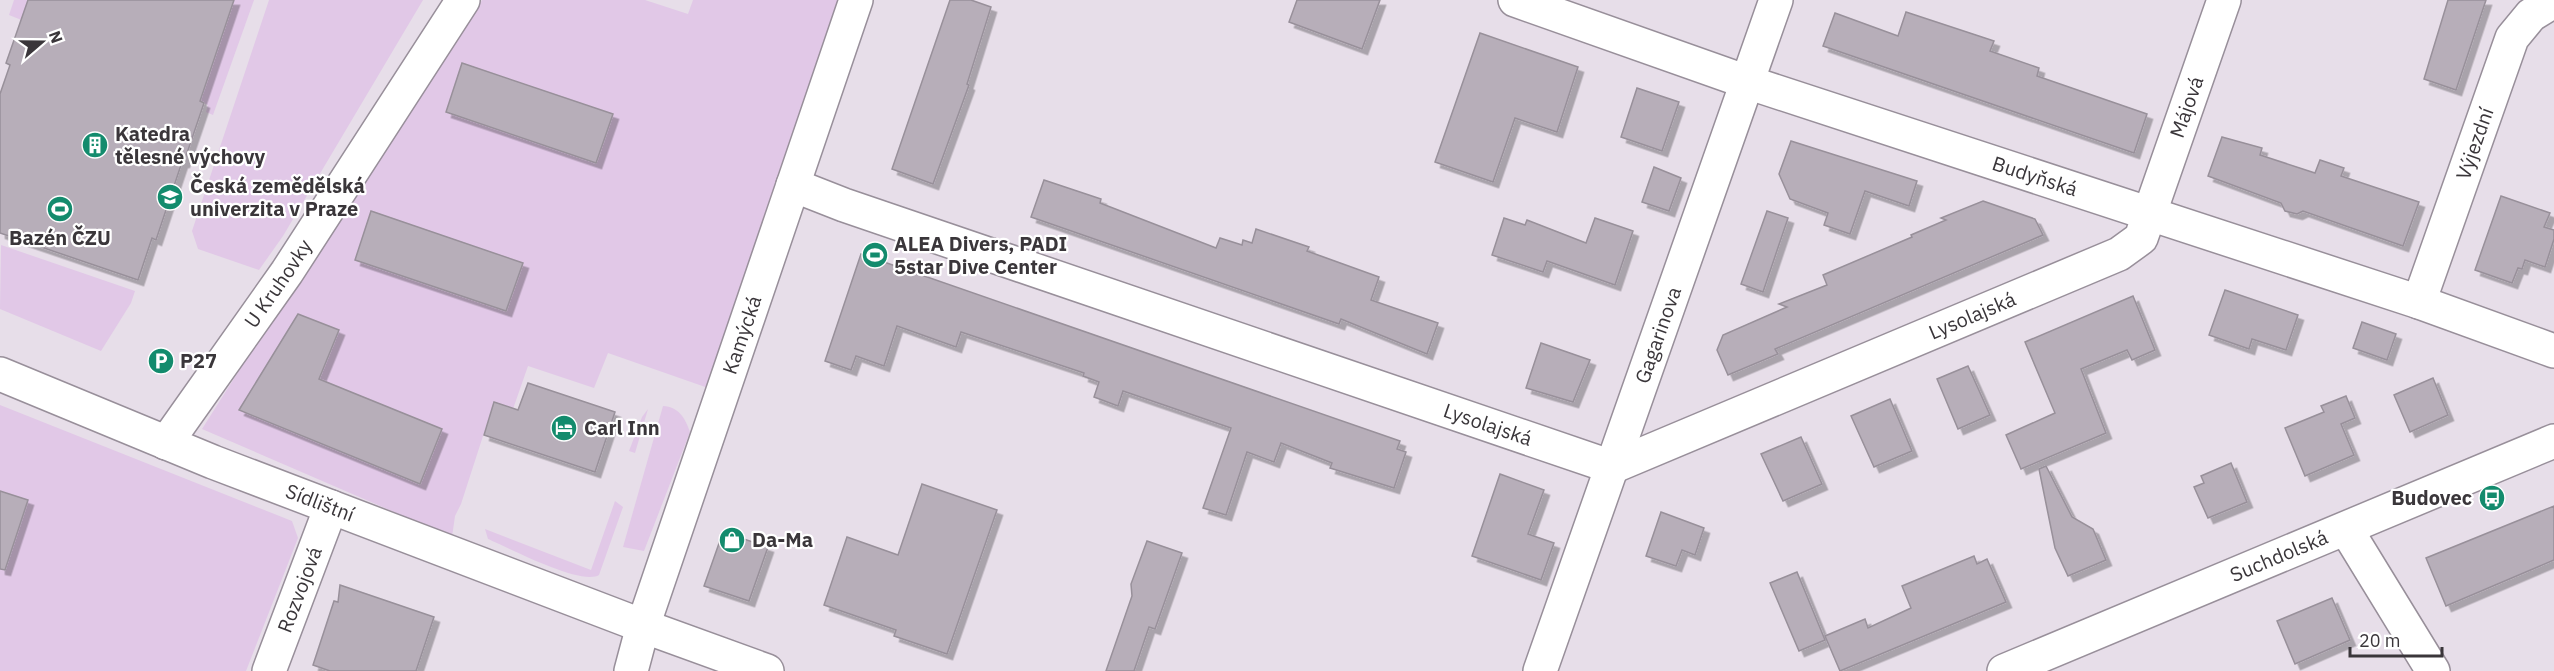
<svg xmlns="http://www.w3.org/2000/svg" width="2554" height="671" font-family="'IBM Plex Sans',sans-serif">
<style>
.green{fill:#e1c8e7;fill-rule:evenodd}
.building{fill:#b7aeb9;stroke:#98909a;stroke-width:1.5;filter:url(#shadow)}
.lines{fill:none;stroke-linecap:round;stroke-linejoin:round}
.minor-casing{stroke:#988f9a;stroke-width:36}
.tertiary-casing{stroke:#988f9a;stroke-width:36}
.secondary-casing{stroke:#988f9a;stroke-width:36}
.minor{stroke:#fff;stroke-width:33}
.tertiary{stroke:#fff;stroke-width:33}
.secondary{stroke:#fff;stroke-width:33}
.labels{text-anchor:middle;stroke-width:4.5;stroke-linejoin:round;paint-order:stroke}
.street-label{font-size:20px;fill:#3a363a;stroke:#fff}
.poi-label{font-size:20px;font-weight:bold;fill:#3a363a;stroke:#fff;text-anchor:start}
</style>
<defs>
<filter id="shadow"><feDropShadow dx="5.5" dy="5.5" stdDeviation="0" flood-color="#0004"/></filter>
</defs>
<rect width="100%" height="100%" fill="#e7dee9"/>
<g class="green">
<path d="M 14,0 L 28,0 L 26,6 L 29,7 L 24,21 L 9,15 Z"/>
<path d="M 234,0 L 254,0 L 213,115 L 206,112 L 208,105 L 200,101 Z"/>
<path d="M 269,0 L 423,0 L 283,236 L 259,270 L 198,249 L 192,231 Z"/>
<path d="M 482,0 L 645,0 L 688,14 L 693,0 L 845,0 L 711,389 L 608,353 L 594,388 L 528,366 L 513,409 L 494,402 L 461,504 L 455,516 L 452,537 L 202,429 L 345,203 L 457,42 ZM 462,63 L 612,114 L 597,162 L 446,112 ZM 371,211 L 522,263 L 506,311 L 355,260 ZM 298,314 L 339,331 L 317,385 L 331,384 L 442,429 L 420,484 L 239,410 Z"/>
<path d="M 1,245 L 135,291 L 131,303 L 101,351 L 0,309 Z"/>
<path d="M 0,405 L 292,521 L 298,538 L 246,671 L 0,671 Z"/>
<path d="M 663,406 C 679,407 685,418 690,432 L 644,551 L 623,547 Z"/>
<path d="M 648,409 L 635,453 L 629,451 L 642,417 Z"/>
<path d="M 615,501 L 623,507 L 599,575 C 581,586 509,548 488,539 L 485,529 L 591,570 Z"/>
</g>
<g class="building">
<path d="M 28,0 L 234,0 L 200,101 L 204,103 L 184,162 L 182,162 L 156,240 L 152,238 L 138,280 L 0,233 L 0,94 L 10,65 L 6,63 Z"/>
<path d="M 950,0 L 971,0 L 991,7 L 967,84 L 969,85 L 933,184 L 892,169 Z"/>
<path d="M 1297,0 L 1380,0 L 1362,49 L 1289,22 Z"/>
<path d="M 2448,0 L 2486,0 L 2456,90 L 2424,79 Z"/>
<path d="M 1906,12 L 1994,41 L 1990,51 L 2039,68 L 2037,76 L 2147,114 L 2134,153 L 1823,46 L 1835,13 L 1898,36 Z"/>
<path d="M 1480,33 L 1578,67 L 1557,132 L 1515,118 L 1493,182 L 1435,162 Z"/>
<path d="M 462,63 L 613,114 L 596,163 L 446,112 Z"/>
<path d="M 1637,88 L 1679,102 L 1662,151 L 1621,137 Z"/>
<path d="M 2222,137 L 2262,148 L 2260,155 L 2315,173 L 2320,160 L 2344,168 L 2341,176 L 2419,202 L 2403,246 L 2303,211 L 2297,214 L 2285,211 L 2281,203 L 2208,176 Z"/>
<path d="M 1791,141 L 1917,181 L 1909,206 L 1865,191 L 1850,234 L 1824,225 L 1828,213 L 1790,199 L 1779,174 Z"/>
<path d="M 1654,167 L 1681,178 L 1669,211 L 1642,202 Z"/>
<path d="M 1044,180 L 1101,199 L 1100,203 L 1216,248 L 1220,238 L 1242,245 L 1243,240 L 1252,243 L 1256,229 L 1309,247 L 1307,251 L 1379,277 L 1371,300 L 1438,323 L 1427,354 L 1341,319 L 1339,324 L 1031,217 Z"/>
<path d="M 2501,196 L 2550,213 L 2544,227 L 2554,230 L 2554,239 L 2545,267 L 2525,260 L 2522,269 L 2518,268 L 2512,283 L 2475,270 Z"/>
<path d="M 1983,201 L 2035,219 L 2043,235 L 1775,349 L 1778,354 L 1728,375 L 1717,350 L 1723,335 L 1787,307 L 1779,304 L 1827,285 L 1823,275 L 1912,237 L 1911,235 L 1946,220 L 1941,218 Z"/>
<path d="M 371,211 L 523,263 L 506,311 L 355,260 Z"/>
<path d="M 1767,211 L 1788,218 L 1763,292 L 1741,284 Z"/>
<path d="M 1504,218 L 1525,225 L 1527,220 L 1586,243 L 1595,218 L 1633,231 L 1615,285 L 1547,261 L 1543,272 L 1492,255 Z"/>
<path d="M 861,254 L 1400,441 L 1397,449 L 1406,452 L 1394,488 L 1330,468 L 1332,463 L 1281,443 L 1274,462 L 1247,452 L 1226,515 L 1203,508 L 1231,428 L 1123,391 L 1118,406 L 1094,397 L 1099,382 L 1083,376 L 1084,373 L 961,332 L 956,347 L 897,326 L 884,366 L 856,356 L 851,370 L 825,361 Z"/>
<path d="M 2225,290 L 2298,315 L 2286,350 L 2252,339 L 2249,349 L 2209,335 Z"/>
<path d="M 2133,296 L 2155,350 L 2132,360 L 2127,350 L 2081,369 L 2106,433 L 2021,469 L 2006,435 L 2055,413 L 2025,342 Z"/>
<path d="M 298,314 L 339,330 L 319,379 L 442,429 L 420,484 L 239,410 Z"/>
<path d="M 2362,322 L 2396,334 L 2387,360 L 2353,348 Z"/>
<path d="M 1541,343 L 1590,360 L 1573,402 L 1526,388 Z"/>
<path d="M 1968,366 L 1990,415 L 1958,429 L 1937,379 Z"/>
<path d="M 2433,378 L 2448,415 L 2410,432 L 2394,395 Z"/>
<path d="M 528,383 L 615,412 L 595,472 L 484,435 L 494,402 L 518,410 Z"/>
<path d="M 2346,396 L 2355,418 L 2341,424 L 2354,455 L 2305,476 L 2285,428 L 2324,412 L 2321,406 Z"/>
<path d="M 1890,399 L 1912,451 L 1874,467 L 1851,416 Z"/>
<path d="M 1801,437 L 1822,484 L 1783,501 L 1761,454 Z"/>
<path d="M 2231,463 L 2247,502 L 2208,518 L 2194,487 L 2204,483 L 2201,476 Z"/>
<path d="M 2046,466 L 2072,517 L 2093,529 L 2106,560 L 2068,576 L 2055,548 L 2039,469 Z"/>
<path d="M 1500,474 L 1544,490 L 1528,534 L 1554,543 L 1541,580 L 1472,556 Z"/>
<path d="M 922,484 L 997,510 L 947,654 L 894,636 L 896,630 L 824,605 L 847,537 L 898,555 Z"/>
<path d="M 0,491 L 28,500 L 5,570 L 0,569 Z"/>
<path d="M 2554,506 L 2554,560 L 2446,606 L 2426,558 Z"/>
<path d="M 1661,512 L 1704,528 L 1695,555 L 1682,550 L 1676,566 L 1646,556 Z"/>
<path d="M 723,532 L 768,547 L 749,601 L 704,586 Z"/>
<path d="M 1147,541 L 1182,553 L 1155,629 L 1149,627 L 1134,671 L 1106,671 L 1132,596 L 1131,584 Z"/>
<path d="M 1974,556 L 1977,564 L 1987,559 L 2006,602 L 1840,671 L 1825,636 L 1865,619 L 1868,628 L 1911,608 L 1902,586 Z"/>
<path d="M 1797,572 L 1825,640 L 1799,651 L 1770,583 Z"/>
<path d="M 340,585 L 434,617 L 416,671 L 330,671 L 313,665 L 334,601 L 338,602 Z"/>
<path d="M 2332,598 L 2350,640 L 2295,664 L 2277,621 Z"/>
</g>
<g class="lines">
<defs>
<g id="minor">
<path id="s1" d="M 1515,0 L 1747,82 L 2419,302 L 2554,351"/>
<path id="s2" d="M 793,185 L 844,205 L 1612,467 L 2119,254 L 2141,238 L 2224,0"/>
<path id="s3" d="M 2419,302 L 2512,38 L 2531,15 L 2554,1"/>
<path id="s4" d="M 0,374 L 213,462 L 643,626"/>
<path id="s5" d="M 166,443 L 287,272 L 463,0"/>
<path d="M 2346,529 L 2433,671"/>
<path id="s6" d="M 269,671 L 331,507"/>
<path id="s7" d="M 1540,671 L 1776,0"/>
</g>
<g id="tertiary">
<path d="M 643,626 L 767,671"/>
<path id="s8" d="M 2004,671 L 2554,441"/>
</g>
<g id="secondary">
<path id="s9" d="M 631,671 L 643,626 L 856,0"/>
</g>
</defs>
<use href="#minor" class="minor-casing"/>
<use href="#tertiary" class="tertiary-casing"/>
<use href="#secondary" class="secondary-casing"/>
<use href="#minor" class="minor"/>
<use href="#tertiary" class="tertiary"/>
<use href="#secondary" class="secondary"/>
</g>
<defs>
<symbol id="building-disc" viewBox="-11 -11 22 22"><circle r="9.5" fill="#138b6d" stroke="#fff"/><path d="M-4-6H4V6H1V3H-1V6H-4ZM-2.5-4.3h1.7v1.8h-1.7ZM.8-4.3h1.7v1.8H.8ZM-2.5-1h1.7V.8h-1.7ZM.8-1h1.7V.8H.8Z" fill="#fff"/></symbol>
<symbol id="university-disc" viewBox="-11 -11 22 22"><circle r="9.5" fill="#138b6d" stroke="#fff"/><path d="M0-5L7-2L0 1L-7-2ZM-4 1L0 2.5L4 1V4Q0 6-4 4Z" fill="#fff"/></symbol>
<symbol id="stadium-disc" viewBox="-11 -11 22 22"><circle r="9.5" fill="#138b6d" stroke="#fff"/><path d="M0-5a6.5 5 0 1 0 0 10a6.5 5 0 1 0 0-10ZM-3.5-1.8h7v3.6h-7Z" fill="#fff"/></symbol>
<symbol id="parking-disc" viewBox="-11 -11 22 22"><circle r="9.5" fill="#138b6d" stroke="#fff"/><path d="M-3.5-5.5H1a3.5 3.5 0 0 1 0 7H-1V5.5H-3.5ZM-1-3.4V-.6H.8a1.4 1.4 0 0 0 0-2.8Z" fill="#fff"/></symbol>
<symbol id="hotel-disc" viewBox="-11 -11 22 22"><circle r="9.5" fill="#138b6d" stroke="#fff"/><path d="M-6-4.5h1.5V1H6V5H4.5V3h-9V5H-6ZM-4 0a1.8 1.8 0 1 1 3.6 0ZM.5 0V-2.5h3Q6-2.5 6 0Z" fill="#fff"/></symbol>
<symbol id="bus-disc" viewBox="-11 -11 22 22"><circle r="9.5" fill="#138b6d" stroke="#fff"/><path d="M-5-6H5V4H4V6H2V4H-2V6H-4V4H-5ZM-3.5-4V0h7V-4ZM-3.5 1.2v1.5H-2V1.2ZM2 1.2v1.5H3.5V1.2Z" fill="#fff"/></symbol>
<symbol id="shop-disc" viewBox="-11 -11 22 22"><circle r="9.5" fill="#138b6d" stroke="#fff"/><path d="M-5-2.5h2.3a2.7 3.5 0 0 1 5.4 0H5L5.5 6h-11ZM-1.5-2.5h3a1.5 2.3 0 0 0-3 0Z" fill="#fff"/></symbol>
</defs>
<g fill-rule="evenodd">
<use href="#building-disc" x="80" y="130" width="30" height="30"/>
<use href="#university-disc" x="155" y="182" width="30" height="30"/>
<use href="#stadium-disc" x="45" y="194" width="30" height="30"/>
<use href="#stadium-disc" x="860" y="240" width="30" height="30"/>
<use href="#parking-disc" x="146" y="346" width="30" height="30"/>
<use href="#hotel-disc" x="549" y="413" width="30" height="30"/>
<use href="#bus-disc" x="2477" y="483" width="30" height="30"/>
<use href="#shop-disc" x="717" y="525" width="30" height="30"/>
</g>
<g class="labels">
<g class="street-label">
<text dy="7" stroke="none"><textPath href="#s2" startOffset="1582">Májová</textPath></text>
<text dy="7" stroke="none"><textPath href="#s3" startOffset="168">Výjezdní</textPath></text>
<text dy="7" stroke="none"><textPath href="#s1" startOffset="549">Budyňská</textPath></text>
<text dy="7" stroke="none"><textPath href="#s5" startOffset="195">U Kruhovky</textPath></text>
<text dy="7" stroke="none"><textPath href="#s2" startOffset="1257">Lysolajská</textPath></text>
<text dy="7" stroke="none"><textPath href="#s9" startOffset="354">Kamýcká</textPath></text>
<text dy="7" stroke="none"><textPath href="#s7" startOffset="356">Gagarinova</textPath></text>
<text dy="7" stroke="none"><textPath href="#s2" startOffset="735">Lysolajská</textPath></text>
<text dy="7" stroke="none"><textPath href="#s4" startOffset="345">Sídlištní</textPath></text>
<text dy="7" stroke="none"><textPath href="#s8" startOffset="298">Suchdolská</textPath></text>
<text dy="7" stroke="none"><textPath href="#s6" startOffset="87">Rozvojová</textPath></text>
</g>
<g class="poi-label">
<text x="115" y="141">Katedra<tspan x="115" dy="23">tělesné výchovy</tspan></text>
<text x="190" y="193">Česká zemědělská<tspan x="190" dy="23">univerzita v Praze</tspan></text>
<text x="60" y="245" text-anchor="middle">Bazén ČZU</text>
<text x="894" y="251">ALEA Divers, PADI<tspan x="894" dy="23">5star Dive Center</tspan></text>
<text x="180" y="368">P27</text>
<text x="584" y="435">Carl Inn</text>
<text x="2472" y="505" text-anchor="end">Budovec</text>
<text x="752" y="547">Da-Ma</text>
</g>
</g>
<g transform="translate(42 42) rotate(70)" stroke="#ffffff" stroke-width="4.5" paint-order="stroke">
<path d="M0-4.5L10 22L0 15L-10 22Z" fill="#3a363a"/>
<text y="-9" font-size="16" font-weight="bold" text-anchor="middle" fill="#3a363a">N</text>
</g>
<path d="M2350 647v9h92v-9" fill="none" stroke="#3a363a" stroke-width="3"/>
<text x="2359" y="647" font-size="18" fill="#3a363a" stroke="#ffffff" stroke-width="4.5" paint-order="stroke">20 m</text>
</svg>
